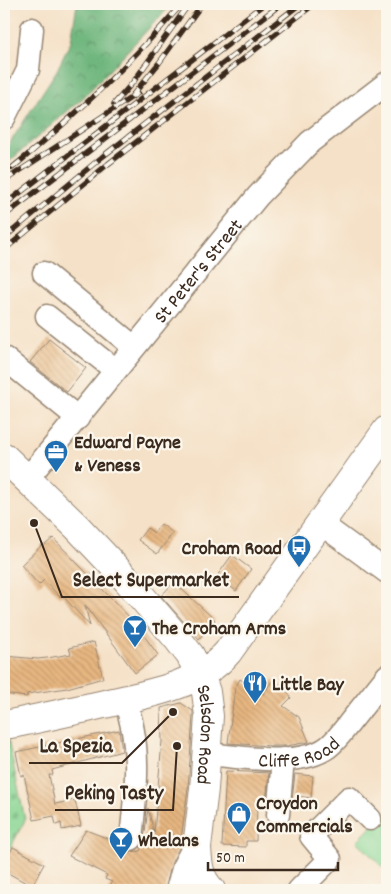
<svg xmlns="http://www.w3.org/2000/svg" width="391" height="894" font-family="Dekko,sans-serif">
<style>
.green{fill:#88d593;stroke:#628058}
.forest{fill:url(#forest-crowns);stroke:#54704e}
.cemetery{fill:url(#cemetery-stones);stroke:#628058}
.building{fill:url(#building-back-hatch)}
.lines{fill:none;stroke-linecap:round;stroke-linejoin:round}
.minor-casing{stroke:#988672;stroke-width:25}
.major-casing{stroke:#988672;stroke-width:30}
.minor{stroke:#fff;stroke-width:22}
.major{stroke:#fff;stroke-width:28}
.rail-casing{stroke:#3b2a1e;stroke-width:5.5}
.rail{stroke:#fbf7ec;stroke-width:4;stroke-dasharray:11;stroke-linecap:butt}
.labels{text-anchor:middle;stroke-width:4.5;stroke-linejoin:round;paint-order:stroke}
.street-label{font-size:20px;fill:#3b2a1e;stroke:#fbf7ec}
.poi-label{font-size:20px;font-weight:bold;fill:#3b2a1e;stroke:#fbf7ec;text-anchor:start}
.leader{fill:none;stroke:#3b2a1e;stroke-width:2}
.callout-dot{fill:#3b2a1e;stroke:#fbf7ec;stroke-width:2}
.callout-label{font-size:21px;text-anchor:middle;font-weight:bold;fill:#3b2a1e;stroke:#fbf7ec;stroke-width:4.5;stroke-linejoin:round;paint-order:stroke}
</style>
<defs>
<pattern id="forest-crowns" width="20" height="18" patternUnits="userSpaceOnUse" patternTransform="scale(1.25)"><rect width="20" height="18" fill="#6eb67d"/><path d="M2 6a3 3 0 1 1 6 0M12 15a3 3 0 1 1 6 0" fill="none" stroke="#5c9466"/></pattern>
<pattern id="cemetery-stones" width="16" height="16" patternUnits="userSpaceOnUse" patternTransform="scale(1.25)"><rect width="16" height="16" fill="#88d593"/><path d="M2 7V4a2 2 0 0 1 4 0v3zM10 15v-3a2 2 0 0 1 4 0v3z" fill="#76b77e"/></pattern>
<pattern id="building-back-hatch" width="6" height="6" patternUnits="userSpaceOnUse" patternTransform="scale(1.25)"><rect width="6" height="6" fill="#e8b781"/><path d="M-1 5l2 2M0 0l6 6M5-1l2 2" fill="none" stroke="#bd9569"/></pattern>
</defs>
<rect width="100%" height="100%" fill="#fbf7ec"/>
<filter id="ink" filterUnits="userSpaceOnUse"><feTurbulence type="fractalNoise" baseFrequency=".02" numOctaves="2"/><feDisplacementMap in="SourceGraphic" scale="10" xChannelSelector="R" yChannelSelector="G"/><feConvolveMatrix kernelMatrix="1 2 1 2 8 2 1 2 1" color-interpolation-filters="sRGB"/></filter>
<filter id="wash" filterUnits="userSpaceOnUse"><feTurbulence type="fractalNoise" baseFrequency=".0096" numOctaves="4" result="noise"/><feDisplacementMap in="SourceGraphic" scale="20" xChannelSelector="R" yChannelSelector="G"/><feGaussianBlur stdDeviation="1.12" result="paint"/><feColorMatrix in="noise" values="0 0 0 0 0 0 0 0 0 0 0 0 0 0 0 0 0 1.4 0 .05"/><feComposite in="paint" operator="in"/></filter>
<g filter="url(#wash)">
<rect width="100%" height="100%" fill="#f5e1c7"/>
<path class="green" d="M 387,812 L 387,861 L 382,867 L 357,841 Z"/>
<path class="forest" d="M 77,4 L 172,4 L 83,98 L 4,166 L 4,152 L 57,70 L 71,41 Z"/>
<path class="cemetery" d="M 8,740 L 25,820 L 4,860 L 4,741 Z"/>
<g id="blocks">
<g class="building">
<path d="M 49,339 L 86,368 L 67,392 L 30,362 Z"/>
<path d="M 161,524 L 173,533 L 157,554 L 138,540 L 147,528 L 154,533 Z"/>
<path d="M 53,538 L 135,623 L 158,655 L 135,673 L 85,605 L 90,626 L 62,595 L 60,597 L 44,580 L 39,585 L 21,565 L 43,544 L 44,546 Z"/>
<path d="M 232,555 L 251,569 L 236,591 L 217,576 Z"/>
<path d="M 174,582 L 215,620 L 199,639 L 161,596 Z"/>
<path d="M 94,642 L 103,678 L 67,688 L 27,694 L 27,697 L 4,694 L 5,656 L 38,659 L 47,658 L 71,654 L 69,648 Z"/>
<path d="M 240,679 L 263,694 L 273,680 L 287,690 L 291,698 L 283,706 L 299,717 L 309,742 L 286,746 L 270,746 L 228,743 L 235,688 Z"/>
<path d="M 181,703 L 193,711 L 193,716 L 188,788 L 180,846 L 172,862 L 165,890 L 108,890 L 112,882 L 105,879 L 107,875 L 69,856 L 86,830 L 119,843 L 123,849 L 129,852 L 140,851 L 144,840 L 148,808 L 154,833 L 162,741 L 161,708 Z"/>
<path d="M 119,730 L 122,751 L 52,770 L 53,775 L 49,775 L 55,804 L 75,800 L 81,826 L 62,830 L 61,823 L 56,825 L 54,816 L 34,820 L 24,775 L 21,776 L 16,752 Z"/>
<path d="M 226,771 L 269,773 L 266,801 L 258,800 L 258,805 L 257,805 L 256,841 L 246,841 L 246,847 L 222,846 Z"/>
<path d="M 295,774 L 313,776 L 311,798 L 297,796 L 296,801 L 292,800 Z"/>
<path d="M 13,847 L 44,864 L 32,886 L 4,871 L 4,864 Z"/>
</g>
</g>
</g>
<g filter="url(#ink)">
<use href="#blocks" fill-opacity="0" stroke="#988672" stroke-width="1"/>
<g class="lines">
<defs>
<g id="minor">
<path d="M 4,118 L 28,70 L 32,29"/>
<path d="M 44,273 L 134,347"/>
<path d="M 47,316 L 115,370"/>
<path d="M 4,358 L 78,418"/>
<path id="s1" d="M 28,478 L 258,196 L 310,142 L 387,83"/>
<path d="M 320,523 L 387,572"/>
<path d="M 124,699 C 142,744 136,791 131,839"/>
<path id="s2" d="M 208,754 C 242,757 300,768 328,747 C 337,740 344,730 351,721 C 363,706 375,691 387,676"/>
<path d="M 278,815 L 283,759"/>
<path d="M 299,890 L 330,859 L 311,836 L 349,798 L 370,819"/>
</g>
<g id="major">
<path id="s3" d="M 4,457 L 77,527 L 128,581 L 177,638 L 190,655 L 200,674 L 206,692 L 209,716 L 204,789 L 197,847 L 187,866 L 180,890"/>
<path d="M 4,725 C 33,720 62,713 91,707 C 136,696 197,689 228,652 L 387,430"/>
<path d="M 197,847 C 198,865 199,877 211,890"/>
</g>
</defs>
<use href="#minor" class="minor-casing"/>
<use href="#major" class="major-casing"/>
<use href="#minor" class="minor"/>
<use href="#major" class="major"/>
<defs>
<g id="rail">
<path d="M 131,97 L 159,63 L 202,4"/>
<path d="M 114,104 L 134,81 L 189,4"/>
<path d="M 12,168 C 73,118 128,66 180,6"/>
<path d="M 4,181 L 138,93"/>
<path d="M 4,205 L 264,4"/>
<path d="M 4,216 L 281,4"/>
<path d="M 4,238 L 102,157 L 300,4"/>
<path d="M 4,250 L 108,164 L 314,4"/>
</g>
</defs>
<use href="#rail" class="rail-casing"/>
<use href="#rail" class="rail"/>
</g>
</g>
<defs>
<symbol id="office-pin" viewBox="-11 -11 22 30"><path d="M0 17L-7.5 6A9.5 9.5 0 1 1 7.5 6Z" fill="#1f6fb2" stroke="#fbf7ec"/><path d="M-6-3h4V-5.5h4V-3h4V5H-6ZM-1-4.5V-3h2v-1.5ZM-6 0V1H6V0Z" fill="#fff"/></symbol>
<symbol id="bus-pin" viewBox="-11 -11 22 30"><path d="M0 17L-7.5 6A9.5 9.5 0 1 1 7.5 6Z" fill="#1f6fb2" stroke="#fbf7ec"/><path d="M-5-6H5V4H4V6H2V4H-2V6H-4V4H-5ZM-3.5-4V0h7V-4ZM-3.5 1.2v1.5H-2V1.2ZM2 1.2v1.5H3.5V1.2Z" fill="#fff"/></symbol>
<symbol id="bar-pin" viewBox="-11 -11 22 30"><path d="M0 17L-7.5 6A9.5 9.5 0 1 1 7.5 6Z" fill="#1f6fb2" stroke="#fbf7ec"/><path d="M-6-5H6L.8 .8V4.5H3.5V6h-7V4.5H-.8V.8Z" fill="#fff"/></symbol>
<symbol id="restaurant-pin" viewBox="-11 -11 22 30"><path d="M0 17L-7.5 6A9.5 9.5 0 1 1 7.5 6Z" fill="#1f6fb2" stroke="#fbf7ec"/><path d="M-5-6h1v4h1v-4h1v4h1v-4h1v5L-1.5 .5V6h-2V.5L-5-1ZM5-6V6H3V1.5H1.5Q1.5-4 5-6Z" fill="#fff"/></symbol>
<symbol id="shop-pin" viewBox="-11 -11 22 30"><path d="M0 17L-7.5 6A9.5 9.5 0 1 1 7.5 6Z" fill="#1f6fb2" stroke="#fbf7ec"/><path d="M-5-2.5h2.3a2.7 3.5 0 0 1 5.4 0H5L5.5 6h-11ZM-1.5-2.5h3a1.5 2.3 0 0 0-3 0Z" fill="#fff"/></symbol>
</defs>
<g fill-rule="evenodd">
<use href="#office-pin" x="42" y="438" width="28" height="38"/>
<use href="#bus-pin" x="285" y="533" width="28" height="38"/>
<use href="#bar-pin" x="121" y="613" width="28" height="38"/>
<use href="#restaurant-pin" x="241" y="669" width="28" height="38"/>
<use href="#shop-pin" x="225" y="800" width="28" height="38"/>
<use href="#bar-pin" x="107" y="825" width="28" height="38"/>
</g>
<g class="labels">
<g class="street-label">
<text dy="7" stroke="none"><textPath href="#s1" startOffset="268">St Peter's Street</textPath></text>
<text dy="7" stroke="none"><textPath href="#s3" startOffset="355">Selsdon Road</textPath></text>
<text dy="7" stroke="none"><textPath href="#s2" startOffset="92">Cliffe Road</textPath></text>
</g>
<g class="poi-label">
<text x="74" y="448">Edward Payne<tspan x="74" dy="23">&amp; Veness</tspan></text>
<text x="282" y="554" text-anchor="end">Croham Road</text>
<text x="152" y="634">The Croham Arms</text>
<text x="272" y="690">Little Bay</text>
<text x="256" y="809">Croydon<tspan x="256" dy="23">Commercials</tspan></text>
<text x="138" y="846">Whelans</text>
</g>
</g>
<path class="leader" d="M34 523L62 597H239M173 712L122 763H29M177 746L173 810H55"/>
<g class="callout-dot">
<circle cx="34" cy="523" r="5"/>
<circle cx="173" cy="712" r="5"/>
<circle cx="177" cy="746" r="5"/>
</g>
<g class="callout-label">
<text x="151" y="586">Select Supermarket</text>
<text x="76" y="752">La Spezia</text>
<text x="114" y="799">Peking Tasty</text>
</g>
<rect width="391" height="894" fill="none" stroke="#fbf7ec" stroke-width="20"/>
<path d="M208 862v8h130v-8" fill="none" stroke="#3b2a1e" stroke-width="2.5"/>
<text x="216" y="862" font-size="15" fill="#3b2a1e" stroke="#fbf7ec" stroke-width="4" paint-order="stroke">50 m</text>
</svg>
